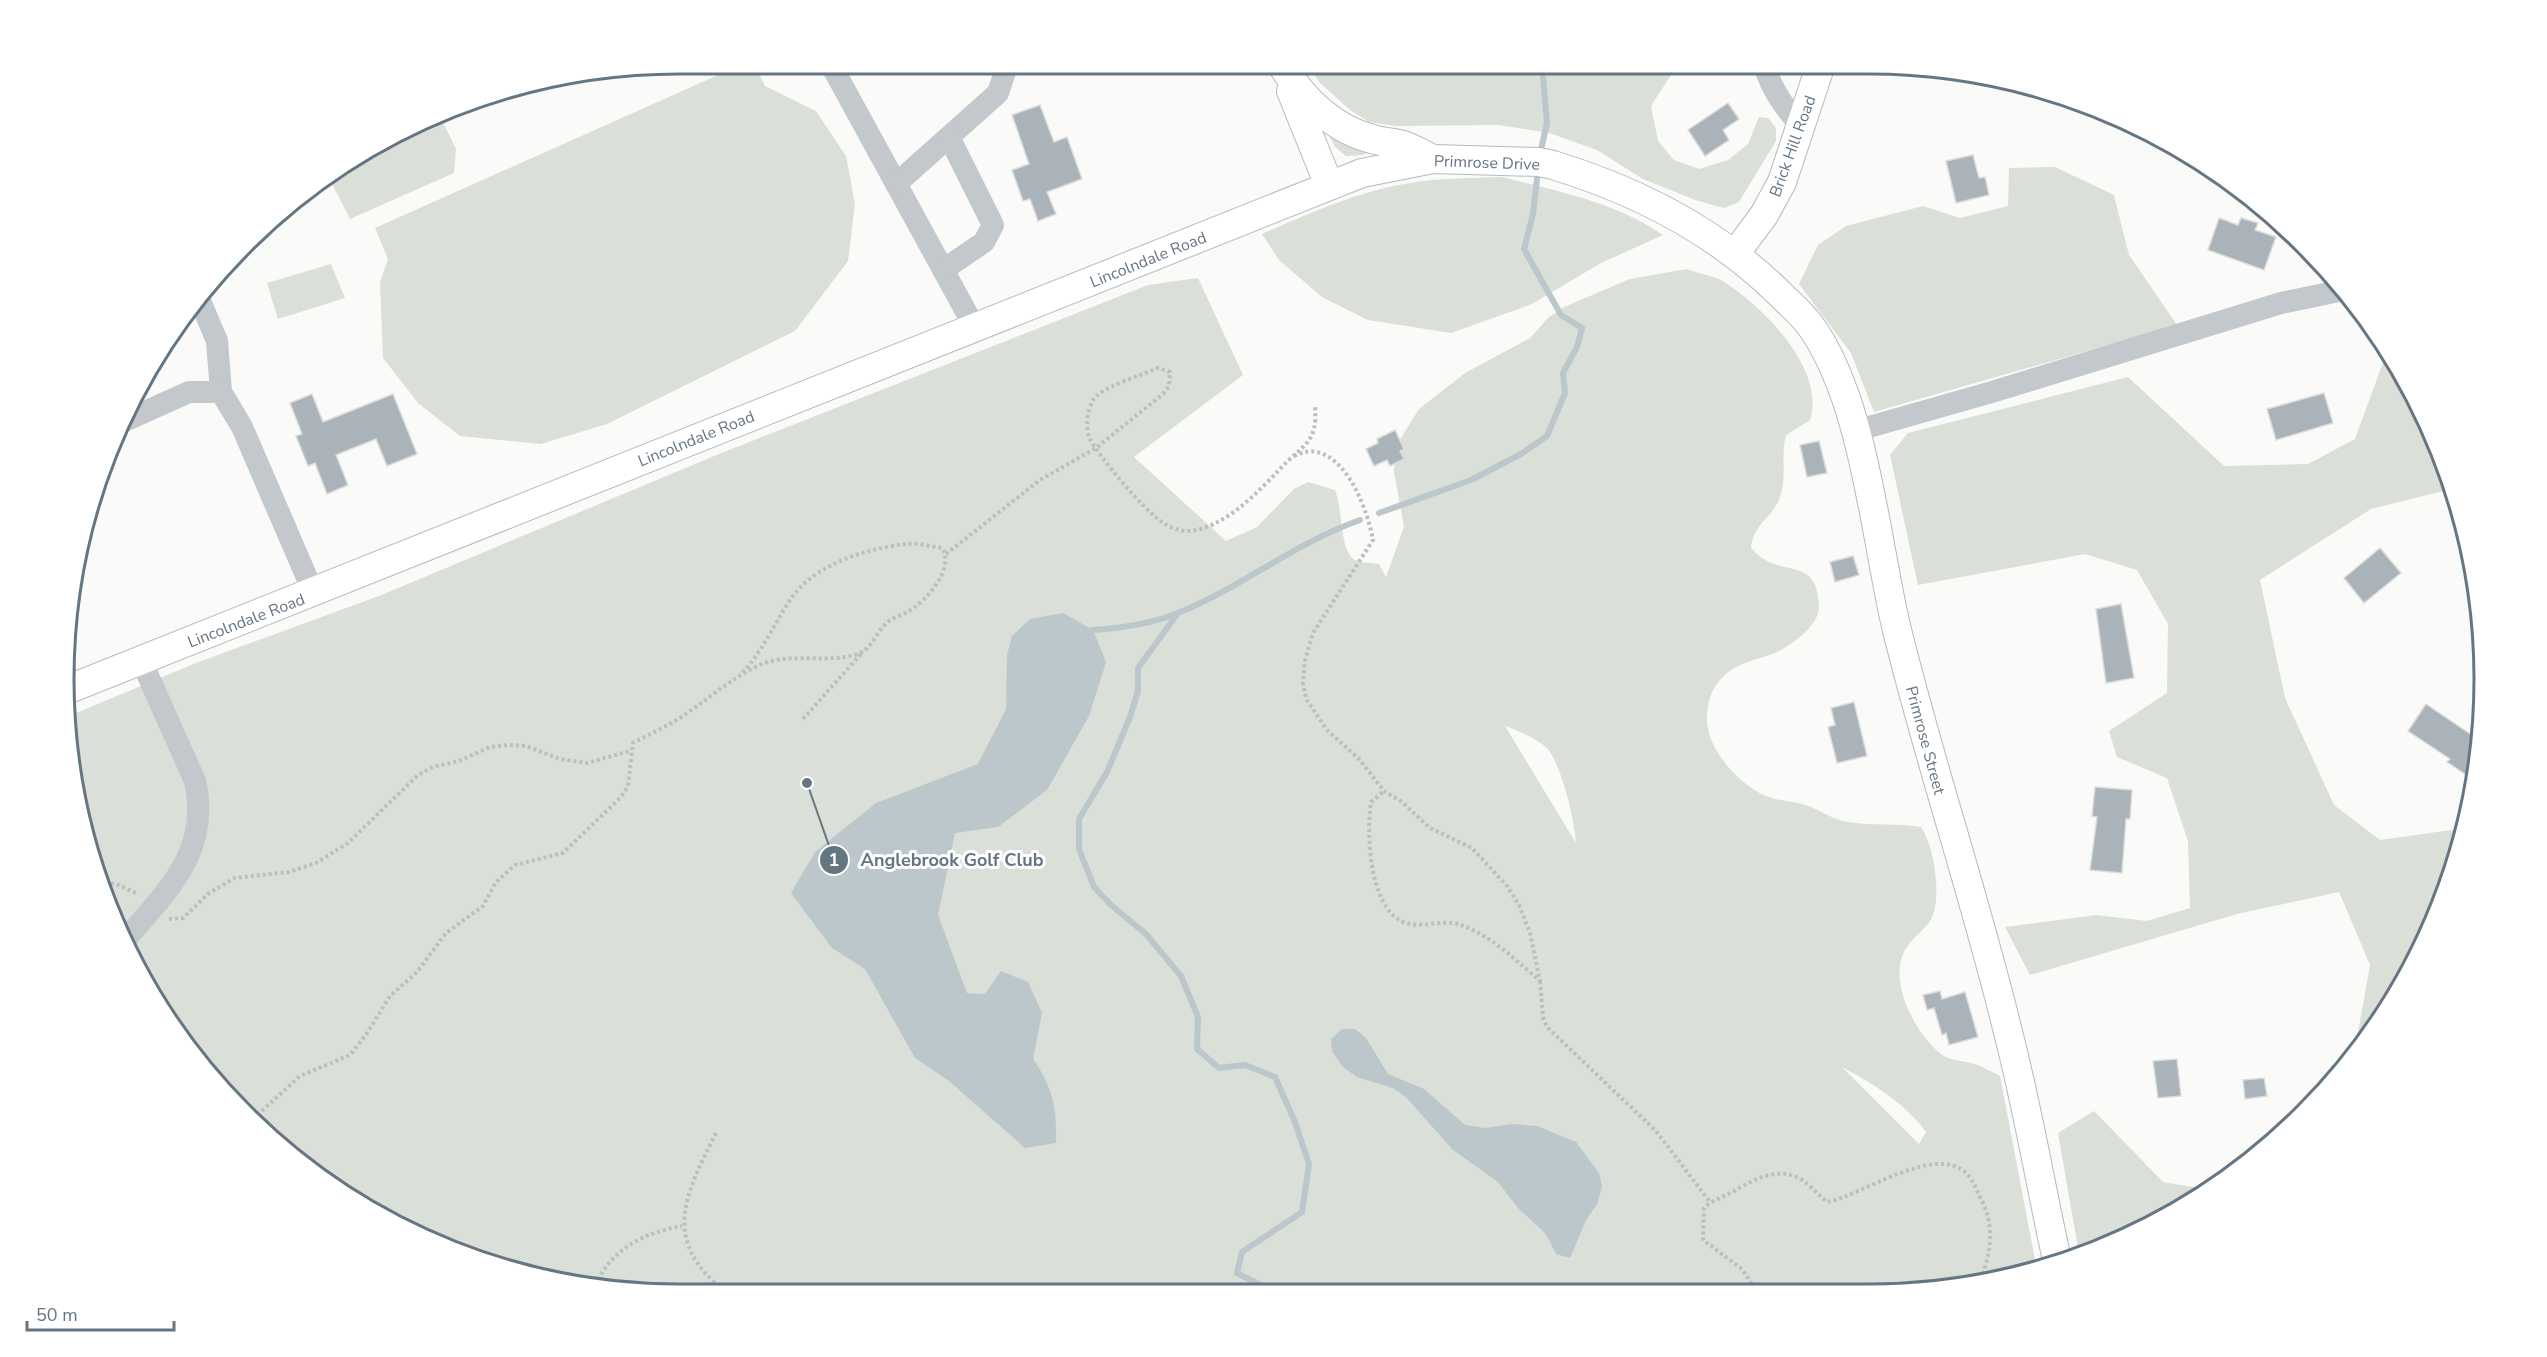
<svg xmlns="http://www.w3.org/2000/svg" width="2547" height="1357" font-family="'Nunito Sans',sans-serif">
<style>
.green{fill:#dadfd7;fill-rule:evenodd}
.water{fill:#bbc7cb}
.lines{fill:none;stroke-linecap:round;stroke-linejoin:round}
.stream{stroke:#bbc7cb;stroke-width:6}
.building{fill:#aab3b9;stroke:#dcdcda;stroke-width:1.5}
.major-casing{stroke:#b5babe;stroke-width:30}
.path{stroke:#bbbfc2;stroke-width:4;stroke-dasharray:3 3;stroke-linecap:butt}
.minor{stroke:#c3c8cc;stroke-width:22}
.major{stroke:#fff;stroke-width:28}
.labels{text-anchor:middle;stroke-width:6;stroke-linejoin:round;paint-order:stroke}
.street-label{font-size:16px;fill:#657683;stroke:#fff}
.rim{fill:none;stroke:#657683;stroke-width:3}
.leader{fill:none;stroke:#657683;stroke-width:2}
.callout-dot{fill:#657683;stroke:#fff;stroke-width:2}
.mark-label{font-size:18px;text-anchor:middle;font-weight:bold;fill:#fff}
.callout-label{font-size:18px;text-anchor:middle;font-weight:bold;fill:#657683;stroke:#fff;stroke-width:6;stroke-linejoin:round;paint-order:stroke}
</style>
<rect width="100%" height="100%" fill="#fafaf8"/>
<g class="green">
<path d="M 745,63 L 754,63 L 765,86 L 816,111 L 846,156 L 855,204 L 848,261 L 795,331 L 607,424 L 541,444 L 460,436 L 418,403 L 383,358 L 380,283 L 388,259 L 375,228 Z"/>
<path d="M 1308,64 L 1678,64 L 1651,106 L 1658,141 L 1674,160 L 1699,169 L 1728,160 L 1748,144 L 1759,117 L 1768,118 L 1776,128 L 1776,141 L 1739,202 L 1724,208 L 1695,200 L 1643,179 L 1597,150 L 1549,133 L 1499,125 L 1395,126 L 1369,122 L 1350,110 L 1319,82 Z"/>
<path d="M 439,114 L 456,149 L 454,173 L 350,219 L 327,174 L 371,145 Z"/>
<path d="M 1328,133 L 1368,151 L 1363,155 L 1346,156 L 1335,147 Z"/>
<path d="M 2055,167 L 2114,195 L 2129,255 L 2177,325 L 1874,412 L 1851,353 L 1799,284 L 1818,245 L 1846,226 L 1923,206 L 1960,218 L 2008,206 L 2009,168 Z"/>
<path d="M 1502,177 C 1558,191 1615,202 1663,235 L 1601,263 L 1532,304 L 1451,333 L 1368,320 L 1322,297 L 1279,260 L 1262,234 C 1314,211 1366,188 1423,181 C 1449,178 1476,178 1502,177 Z"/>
<path d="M 331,264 L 345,298 L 278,319 L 267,283 Z"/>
<path d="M 1687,269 C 1699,274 1716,276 1726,283 C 1765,309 1826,370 1810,420 L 1786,435 C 1780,456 1788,479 1779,500 C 1770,520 1753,524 1751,548 C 1780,582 1816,551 1819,606 C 1820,623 1797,641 1783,649 C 1762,660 1739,660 1722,678 C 1708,691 1704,716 1709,733 C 1716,758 1742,786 1766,796 C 1778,801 1793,801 1806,805 C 1820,810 1833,820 1848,822 C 1872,826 1897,823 1921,827 C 1934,846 1941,893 1933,915 C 1929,927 1914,936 1907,947 C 1885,978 1916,1037 1944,1056 C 1953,1061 1965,1061 1975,1064 C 1983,1067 1992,1072 2000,1076 L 2036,1265 L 1949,1289 L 639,1293 L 519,1273 L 406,1230 L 304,1167 L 216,1085 L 167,1020 L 110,914 L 84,837 L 64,718 L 196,663 L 379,596 L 719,454 L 1148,285 L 1198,278 L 1243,375 L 1134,457 L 1226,541 L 1257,527 L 1294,489 L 1308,482 L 1335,490 C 1343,508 1339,551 1355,560 C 1361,563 1372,563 1379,564 L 1386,577 L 1404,527 L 1394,472 L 1396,446 L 1419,409 L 1465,373 L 1530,338 L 1549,317 L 1564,307 L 1630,279 ZM 1505,726 C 1519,731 1536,738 1547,748 C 1561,763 1575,822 1576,843 ZM 1842,1067 C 1871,1082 1907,1105 1926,1132 L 1919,1144 Z"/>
<path d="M 2384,347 L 2402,371 L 2451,481 L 2456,500 L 2447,490 L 2371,509 L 2260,580 L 2285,698 L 2334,805 L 2380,840 L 2465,828 L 2420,951 L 2355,1049 L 2370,965 L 2339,892 L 2237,914 L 2030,975 L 2005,927 L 2096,915 L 2147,921 L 2190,908 L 2188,841 L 2167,778 L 2117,757 L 2109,731 L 2167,693 L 2168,624 L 2137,570 L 2085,554 L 1918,585 L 1890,455 L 1908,433 L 2128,377 L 2224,466 L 2308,464 L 2355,439 L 2385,357 Z"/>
<path d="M 2094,1111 L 2163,1182 L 2211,1190 L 2104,1247 L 2079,1254 L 2058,1133 Z"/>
</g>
<g class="water">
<path d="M 1063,613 L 1093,630 L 1106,662 L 1089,716 L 1047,790 L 998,827 L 955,833 L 938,915 L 967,993 L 985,994 L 1001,971 L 1028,982 L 1042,1013 L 1033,1059 C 1053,1088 1057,1108 1056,1143 L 1025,1148 L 949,1081 L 915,1058 L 865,969 L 832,948 L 791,893 L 815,852 L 876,803 L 978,764 L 1006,709 L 1007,655 L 1012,636 L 1030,619 Z"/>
<path d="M 1342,1029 L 1355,1029 L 1366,1038 L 1388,1074 L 1424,1089 L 1465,1125 L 1485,1128 L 1512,1124 L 1537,1126 L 1576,1142 L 1599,1173 L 1602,1186 L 1597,1204 L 1586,1220 L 1570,1258 L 1556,1254 L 1546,1234 L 1518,1208 L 1498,1182 L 1453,1150 L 1406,1097 L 1393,1088 L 1357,1077 L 1343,1067 L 1332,1051 L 1331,1039 Z"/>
</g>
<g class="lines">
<g class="stream">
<path d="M 1540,154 L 1547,123 L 1542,64"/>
<path d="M 1379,513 L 1471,480 L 1521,454 L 1547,436 L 1565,393 L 1563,373 L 1577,347 L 1582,328 L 1561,315 L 1524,249 L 1533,214 L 1538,170"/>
<path d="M 1178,613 L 1138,668 L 1138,691 L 1130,717 L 1107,772 L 1079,819 L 1079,849 L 1094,887 L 1111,905 L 1146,934 L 1181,976 L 1198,1017 L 1197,1049 L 1219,1068 L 1245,1065 L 1275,1077 L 1295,1122 L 1309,1164 L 1302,1212 L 1242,1252 L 1237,1273 L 1273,1291"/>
<path d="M 1093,630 C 1122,628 1151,624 1178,613 C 1242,587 1295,543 1360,520"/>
</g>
</g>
<g class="building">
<path d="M 1728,103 L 1739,119 L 1723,130 L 1729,140 L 1705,156 L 1688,130 Z"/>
<path d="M 1040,105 L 1054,142 L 1067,137 L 1082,179 L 1047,192 L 1056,214 L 1038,221 L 1030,199 L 1023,201 L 1012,170 L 1029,164 L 1012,115 Z"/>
<path d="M 1973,155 L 1979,178 L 1985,177 L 1989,195 L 1956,203 L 1946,161 Z"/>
<path d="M 2219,218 L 2238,225 L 2241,218 L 2258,223 L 2255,230 L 2276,237 L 2264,270 L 2208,250 Z"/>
<path d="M 2324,393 L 2333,423 L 2276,440 L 2267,409 Z"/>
<path d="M 312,394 L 323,422 L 393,394 L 417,454 L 387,466 L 376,439 L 336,455 L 348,485 L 327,494 L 315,463 L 308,466 L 296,436 L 302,434 L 290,403 Z"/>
<path d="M 1395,430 L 1404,449 L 1400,451 L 1404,459 L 1390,466 L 1387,460 L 1374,466 L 1366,449 L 1378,443 L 1377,439 Z"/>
<path d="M 1819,441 L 1827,473 L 1807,477 L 1800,445 Z"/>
<path d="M 2380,548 L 2401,573 L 2364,603 L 2344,578 Z"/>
<path d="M 1853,556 L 1859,575 L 1835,582 L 1830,562 Z"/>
<path d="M 2121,604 L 2134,678 L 2106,683 L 2096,609 Z"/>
<path d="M 1854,702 L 1867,756 L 1837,763 L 1828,727 L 1835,725 L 1831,708 Z"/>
<path d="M 2426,704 L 2479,740 L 2475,765 L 2468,776 L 2447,762 L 2450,759 L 2408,731 Z"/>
<path d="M 2095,787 L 2132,790 L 2130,819 L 2126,819 L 2122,873 L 2090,870 L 2097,817 L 2092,816 Z"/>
<path d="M 1940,991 L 1942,999 L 1965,992 L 1978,1037 L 1949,1045 L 1946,1033 L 1942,1035 L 1934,1008 L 1927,1010 L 1923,995 Z"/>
<path d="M 2177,1059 L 2181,1096 L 2158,1098 L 2153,1061 Z"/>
<path d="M 2264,1078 L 2267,1096 L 2245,1099 L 2243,1080 Z"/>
</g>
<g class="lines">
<defs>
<g id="major">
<path d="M 1281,64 C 1304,100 1333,130 1376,140 C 1383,142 1391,142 1399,144 C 1410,146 1422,154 1433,159"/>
<path d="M 1291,91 L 1329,185"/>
<path d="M 1735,254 L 1764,215 L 1782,182 L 1821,64"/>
<path d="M 64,691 L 1362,173 L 1433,159 L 1539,162 L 1553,165 C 1638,191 1715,230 1779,293 C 1789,303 1802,314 1810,325 C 1864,399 1875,536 1896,626 C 1929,761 1974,893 2007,1028 C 2027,1104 2040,1183 2057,1260"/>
</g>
</defs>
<use href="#major" class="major-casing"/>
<g class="path">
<path d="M 1294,456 C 1301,453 1308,450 1317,452 C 1349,459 1368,512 1373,540 L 1313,633 L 1305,660 L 1303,683 L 1306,699 L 1327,730 L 1359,759 L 1384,791 L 1402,802 L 1430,828 L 1472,848 L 1507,886 L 1519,905 L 1530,933 L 1540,981 C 1517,961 1490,935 1461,925 C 1446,919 1426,927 1410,924 C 1369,917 1366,834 1371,802 L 1384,791"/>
<path d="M 946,554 L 1040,480 L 1096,448 L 1163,394 L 1169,386 L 1170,372 L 1158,368 L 1153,370 C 1140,376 1099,388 1093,400 C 1087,411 1085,428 1090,439 C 1099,457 1145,511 1162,522 C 1172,529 1184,533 1196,530 C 1229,523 1258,492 1280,469 C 1303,444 1318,444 1315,406"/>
<path d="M 803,719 L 861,654"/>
<path d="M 99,881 L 119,885 L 138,894"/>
<path d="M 169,919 L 183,918 L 209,893 L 235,878 L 289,872 L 316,863 L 348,843 L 418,775 L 433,767 L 459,761 L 490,747 L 508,745 L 526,746 L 560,759 L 587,763 L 630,751"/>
<path d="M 1540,981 L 1543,1017 L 1547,1027 L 1656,1131 L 1710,1202"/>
<path d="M 253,1119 L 300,1076 L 350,1055 L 368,1032 L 390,996 L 417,972 L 446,933 L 483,906 L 496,882 L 515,865 L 563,853 L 621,797 L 628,786 L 633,743 C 648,735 664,728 678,719 C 706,702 731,677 762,664 C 792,652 827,664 858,654 C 871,650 877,630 889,621 C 894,617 903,615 909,611 C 927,600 955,569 942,548 C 931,547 917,542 906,544 C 865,549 814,564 790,600 C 773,626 762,653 740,675"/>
<path d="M 716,1133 C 685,1195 660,1241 726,1292"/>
<path d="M 595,1285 C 613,1248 643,1233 682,1226"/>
<path d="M 1755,1289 L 1742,1269 L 1703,1240 L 1704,1208 C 1712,1200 1722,1198 1732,1192 C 1753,1180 1778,1165 1802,1180 C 1811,1186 1818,1195 1827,1202 C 1861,1196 1935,1143 1966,1173 C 1973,1179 1977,1192 1982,1201 C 1995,1227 1991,1255 1980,1280"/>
</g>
<g class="minor">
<path d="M 830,63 L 975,328"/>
<path d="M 1764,64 C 1771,89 1784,107 1801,126"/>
<path d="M 896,184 L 998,93 L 1008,63"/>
<path d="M 943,270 L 984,242 L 993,225 L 949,137"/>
<path d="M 198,296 L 217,341 L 221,392"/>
<path d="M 120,423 L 189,392 L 221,392 L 242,427 L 314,594"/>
<path d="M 1855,431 L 1992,392 L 2281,303 L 2344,290"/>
<path d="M 124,941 C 167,891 211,852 195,781 L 141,660"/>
</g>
<use href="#major" class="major"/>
</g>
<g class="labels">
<g class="street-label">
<text transform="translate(1792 146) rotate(-70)" y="6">Brick Hill Road</text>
<text transform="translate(1487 162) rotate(2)" y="6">Primrose Drive</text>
<text transform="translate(1148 259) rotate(-22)" y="6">Lincolndale Road</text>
<text transform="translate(696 438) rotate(-22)" y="6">Lincolndale Road</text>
<text transform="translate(246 620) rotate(-21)" y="6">Lincolndale Road</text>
<text transform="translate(1926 740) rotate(75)" y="6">Primrose Street</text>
</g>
</g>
<path d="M0 0H2547V1357H0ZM679 74H1869A605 605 0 0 1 2474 679V679A605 605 0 0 1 1869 1284H679A605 605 0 0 1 74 679V679A605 605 0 0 1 679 74Z" fill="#fff" fill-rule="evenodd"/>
<path class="rim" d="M679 74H1869A605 605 0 0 1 2474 679V679A605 605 0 0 1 1869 1284H679A605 605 0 0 1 74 679V679A605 605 0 0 1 679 74Z"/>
<path class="leader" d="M807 783L834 860"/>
<g class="callout-dot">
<circle cx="807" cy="783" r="6"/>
<circle cx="834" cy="860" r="15"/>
</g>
<g class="mark-label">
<text x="834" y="866">1</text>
</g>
<g class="callout-label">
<text x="952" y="866">Anglebrook Golf Club</text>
</g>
<path d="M27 1321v9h147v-9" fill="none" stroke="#657683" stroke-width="3"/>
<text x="36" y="1321" font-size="18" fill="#657683" stroke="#ffffff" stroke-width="4.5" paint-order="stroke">50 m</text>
</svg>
